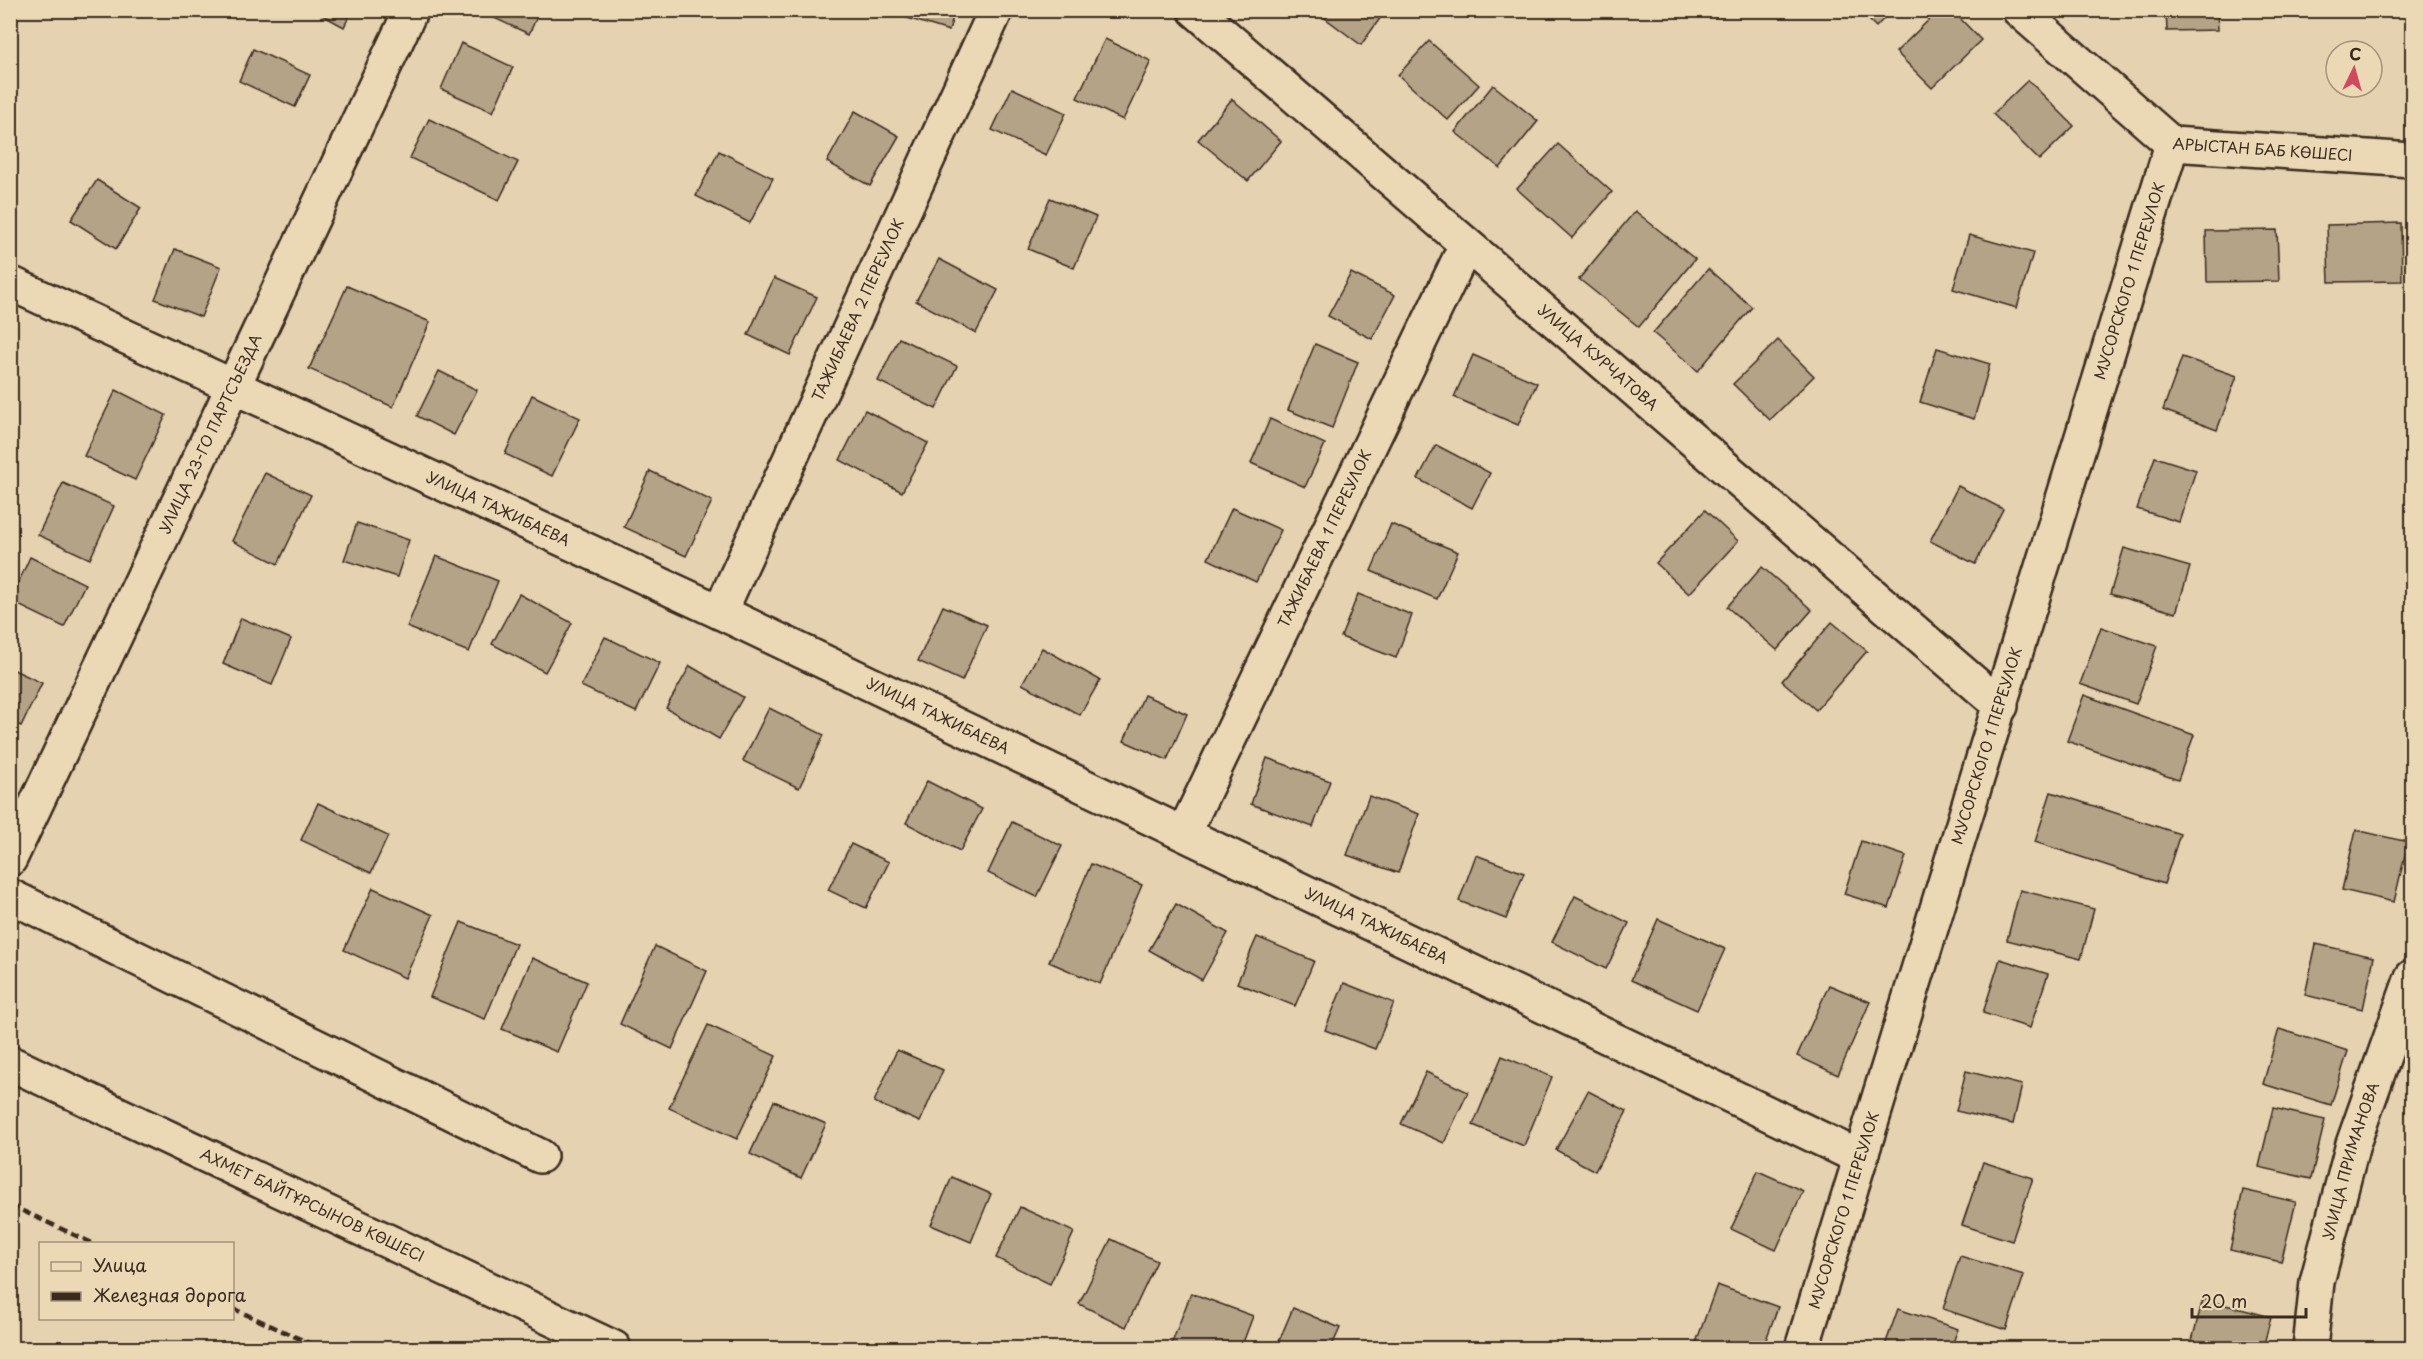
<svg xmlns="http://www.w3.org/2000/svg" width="2423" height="1359" font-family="'Playpen Sans',sans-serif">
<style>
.building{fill:#b5a387;stroke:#3b2a1e;stroke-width:1.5}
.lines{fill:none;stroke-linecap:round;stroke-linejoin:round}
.minor-casing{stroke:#3b2a1e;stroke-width:38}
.minor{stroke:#ebd9b6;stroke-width:33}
.rail{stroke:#3b2a1e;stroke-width:4.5;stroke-dasharray:9 4.5;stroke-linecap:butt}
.labels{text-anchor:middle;stroke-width:6;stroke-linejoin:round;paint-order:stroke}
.street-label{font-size:15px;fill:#3b2a1e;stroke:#ebd9b6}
</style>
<rect width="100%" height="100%" fill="#e4d2b0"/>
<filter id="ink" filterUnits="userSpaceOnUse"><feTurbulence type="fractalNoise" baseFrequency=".0167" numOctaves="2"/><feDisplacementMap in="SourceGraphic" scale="12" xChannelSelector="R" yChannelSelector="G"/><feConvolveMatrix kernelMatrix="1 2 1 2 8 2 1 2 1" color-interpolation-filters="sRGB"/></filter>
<g filter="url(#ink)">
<g class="building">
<path d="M 313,10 L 352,10 L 344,27 Z"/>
<path d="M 477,10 L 540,10 L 529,34 Z"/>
<path d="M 903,10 L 955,10 L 949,31 L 901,16 Z"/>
<path d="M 1324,10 L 1386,10 L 1361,45 L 1321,15 Z"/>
<path d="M 1859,10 L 1892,10 L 1876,27 Z"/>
<path d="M 1939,10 L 1952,10 L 1981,40 L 1932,88 L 1896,52 Z"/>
<path d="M 2166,10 L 2217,10 L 2218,30 L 2167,31 Z"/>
<path d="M 1105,39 L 1151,61 L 1123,120 L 1077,98 Z"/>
<path d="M 1429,41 L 1479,85 L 1448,120 L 1398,75 Z"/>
<path d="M 461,43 L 513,67 L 493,112 L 441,89 Z"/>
<path d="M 253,49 L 310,75 L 295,107 L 239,81 Z"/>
<path d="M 2028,80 L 2074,126 L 2039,160 L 1993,114 Z"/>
<path d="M 1493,85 L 1538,121 L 1500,168 L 1455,132 Z"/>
<path d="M 1012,88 L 1066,113 L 1046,155 L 992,130 Z"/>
<path d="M 1232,99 L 1281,141 L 1248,181 L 1198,140 Z"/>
<path d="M 855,111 L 899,136 L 870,186 L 827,162 Z"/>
<path d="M 429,119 L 518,162 L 499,200 L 410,158 Z"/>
<path d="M 1558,144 L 1612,192 L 1572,238 L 1517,189 Z"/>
<path d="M 719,151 L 773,178 L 750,223 L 696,196 Z"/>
<path d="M 97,180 L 141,208 L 116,249 L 71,220 Z"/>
<path d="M 1050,198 L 1096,217 L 1074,268 L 1028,249 Z"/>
<path d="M 1635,211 L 1695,259 L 1639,327 L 1579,279 Z"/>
<path d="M 2401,223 L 2402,281 L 2329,282 L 2327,225 Z"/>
<path d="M 2277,230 L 2279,281 L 2207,282 L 2206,231 Z"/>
<path d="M 1969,235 L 2033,253 L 2017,308 L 1953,289 Z"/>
<path d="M 175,249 L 221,267 L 201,317 L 155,299 Z"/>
<path d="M 939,259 L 998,290 L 976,333 L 916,301 Z"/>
<path d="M 1708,269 L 1752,307 L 1698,371 L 1653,333 Z"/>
<path d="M 1351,273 L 1395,295 L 1372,339 L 1328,316 Z"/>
<path d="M 774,278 L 817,297 L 790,355 L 748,335 Z"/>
<path d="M 347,286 L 430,322 L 393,407 L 309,369 Z"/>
<path d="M 899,338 L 957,366 L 936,409 L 878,381 Z"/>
<path d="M 1778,340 L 1814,376 L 1770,420 L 1733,384 Z"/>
<path d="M 1315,344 L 1358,362 L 1332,428 L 1288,410 Z"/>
<path d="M 1937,348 L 1990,364 L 1974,419 L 1920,402 Z"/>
<path d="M 1473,355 L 1537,383 L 1518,425 L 1454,397 Z"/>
<path d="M 2182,357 L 2237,376 L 2217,430 L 2163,410 Z"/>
<path d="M 439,371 L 477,390 L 454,435 L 417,416 Z"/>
<path d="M 116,390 L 166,415 L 135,480 L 84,456 Z"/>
<path d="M 532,395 L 580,418 L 552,476 L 505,454 Z"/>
<path d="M 865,410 L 928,443 L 902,492 L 840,460 Z"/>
<path d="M 1270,419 L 1325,444 L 1305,487 L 1251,463 Z"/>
<path d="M 1436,445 L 1490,473 L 1472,508 L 1418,479 Z"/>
<path d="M 2155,457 L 2196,470 L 2179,522 L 2137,509 Z"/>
<path d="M 650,471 L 712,501 L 686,556 L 624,527 Z"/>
<path d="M 265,473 L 311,495 L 278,564 L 232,541 Z"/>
<path d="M 63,483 L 114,506 L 90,559 L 38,535 Z"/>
<path d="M 1958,486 L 2003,509 L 1975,564 L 1930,541 Z"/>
<path d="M 1232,508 L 1281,530 L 1256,582 L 1208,559 Z"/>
<path d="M 1705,510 L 1738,541 L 1689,594 L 1656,563 Z"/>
<path d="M 357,523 L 409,540 L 397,577 L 344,560 Z"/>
<path d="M 1391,524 L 1458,552 L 1437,599 L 1371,571 Z"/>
<path d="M 2124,548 L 2190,567 L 2176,613 L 2110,594 Z"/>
<path d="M 436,556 L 498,581 L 469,652 L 407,627 Z"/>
<path d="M 30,557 L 85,584 L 64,627 L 10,601 Z"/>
<path d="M 1762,567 L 1812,610 L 1777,650 L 1727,607 Z"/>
<path d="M 519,594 L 572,623 L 545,672 L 492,644 Z"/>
<path d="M 1358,594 L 1412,615 L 1396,658 L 1341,637 Z"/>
<path d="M 943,606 L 987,625 L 962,681 L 918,661 Z"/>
<path d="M 241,618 L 291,639 L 272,685 L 223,664 Z"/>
<path d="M 1832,622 L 1867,651 L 1816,710 L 1782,681 Z"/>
<path d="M 2101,627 L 2157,646 L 2136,704 L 2080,684 Z"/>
<path d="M 605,637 L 660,663 L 636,712 L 581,686 Z"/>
<path d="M 1042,648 L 1100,680 L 1080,715 L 1022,684 Z"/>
<path d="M 690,666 L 743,697 L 719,739 L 666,708 Z"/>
<path d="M 10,668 L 42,683 L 21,726 L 10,721 Z"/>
<path d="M 1144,695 L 1187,714 L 1167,760 L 1124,741 Z"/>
<path d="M 2084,695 L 2194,735 L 2178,780 L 2067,741 Z"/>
<path d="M 769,708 L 824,735 L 799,788 L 743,761 Z"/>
<path d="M 1267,758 L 1330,781 L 1313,827 L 1251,804 Z"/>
<path d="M 927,781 L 982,809 L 960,851 L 906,823 Z"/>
<path d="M 2051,792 L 2180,834 L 2164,884 L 2035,842 Z"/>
<path d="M 1369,796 L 1419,814 L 1398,873 L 1347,855 Z"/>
<path d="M 318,803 L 388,836 L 371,873 L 301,840 Z"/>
<path d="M 1012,822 L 1062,846 L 1037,897 L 988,873 Z"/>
<path d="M 2356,830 L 2408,842 L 2394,902 L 2342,890 Z"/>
<path d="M 1861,841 L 1906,856 L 1889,908 L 1844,894 Z"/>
<path d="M 851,844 L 889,862 L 866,908 L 828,890 Z"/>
<path d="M 1476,855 L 1524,873 L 1506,919 L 1459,901 Z"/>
<path d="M 1091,864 L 1142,885 L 1100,984 L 1049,962 Z"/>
<path d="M 373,888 L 433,915 L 405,978 L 344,950 Z"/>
<path d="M 2020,890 L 2094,909 L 2081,959 L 2007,940 Z"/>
<path d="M 1575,896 L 1629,923 L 1606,969 L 1552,942 Z"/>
<path d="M 1176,904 L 1228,933 L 1202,980 L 1149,950 Z"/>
<path d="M 1658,919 L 1725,949 L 1697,1010 L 1631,980 Z"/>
<path d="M 461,922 L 516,944 L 485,1019 L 430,997 Z"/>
<path d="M 1257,937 L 1314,961 L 1295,1006 L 1237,983 Z"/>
<path d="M 2316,944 L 2374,957 L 2363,1009 L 2305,995 Z"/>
<path d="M 655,946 L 707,971 L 672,1049 L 620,1024 Z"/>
<path d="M 532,958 L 587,982 L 557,1052 L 502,1029 Z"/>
<path d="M 2000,959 L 2048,974 L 2030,1028 L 1983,1013 Z"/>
<path d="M 1344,983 L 1394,1003 L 1375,1049 L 1325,1030 Z"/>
<path d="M 1829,985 L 1870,1002 L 1838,1075 L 1797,1056 Z"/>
<path d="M 708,1025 L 776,1056 L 737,1139 L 669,1108 Z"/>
<path d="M 2279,1029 L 2348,1051 L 2331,1105 L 2263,1084 Z"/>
<path d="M 897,1050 L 943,1070 L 920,1122 L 874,1102 Z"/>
<path d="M 1502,1056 L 1552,1077 L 1524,1146 L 1473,1125 Z"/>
<path d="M 1966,1071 L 2022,1085 L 2013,1124 L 1956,1111 Z"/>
<path d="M 1426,1072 L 1468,1092 L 1444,1143 L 1401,1124 Z"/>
<path d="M 1588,1091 L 1627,1111 L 1595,1171 L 1556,1150 Z"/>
<path d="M 774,1101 L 826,1124 L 801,1178 L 750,1154 Z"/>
<path d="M 2273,1108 L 2325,1120 L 2311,1179 L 2259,1167 Z"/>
<path d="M 1983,1162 L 2033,1178 L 2012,1241 L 1962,1225 Z"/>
<path d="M 1758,1171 L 1803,1191 L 1776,1250 L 1731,1229 Z"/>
<path d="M 952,1177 L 991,1194 L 971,1242 L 931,1225 Z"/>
<path d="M 2243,1190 L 2296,1202 L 2281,1262 L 2230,1250 Z"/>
<path d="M 1020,1207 L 1074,1232 L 1050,1284 L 996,1258 Z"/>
<path d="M 1111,1239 L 1157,1261 L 1126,1327 L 1079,1304 Z"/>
<path d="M 1960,1256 L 2024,1275 L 2006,1330 L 1943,1309 Z"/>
<path d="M 1717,1285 L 1778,1307 L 1763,1348 L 1694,1348 Z"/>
<path d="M 1191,1293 L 1253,1316 L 1241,1348 L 1170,1348 Z"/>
<path d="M 2203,1299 L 2271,1317 L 2263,1348 L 2190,1348 Z"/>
<path d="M 1293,1308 L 1340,1328 L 1331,1348 L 1276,1348 Z"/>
<path d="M 1898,1309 L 1958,1329 L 1951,1348 L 1884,1348 Z"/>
</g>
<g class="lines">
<defs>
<g id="minor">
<path id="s1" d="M 1195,10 L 2001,706"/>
<path id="s2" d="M 2019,10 L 2172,144 L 2412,160"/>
<path id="s3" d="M 10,283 L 720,612 L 1861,1158"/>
<path id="s4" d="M 720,612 L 996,10"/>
<path id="s5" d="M 1184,833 L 1466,245"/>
<path id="s6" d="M 10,859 L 411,10"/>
<path d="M 10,896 L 540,1156"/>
<path id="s7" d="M 10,1063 L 614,1348"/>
<path id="s8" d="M 1802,1348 L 2172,144"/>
<path id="s9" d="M 2310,1348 L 2317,1282 L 2353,1144 L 2412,977"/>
</g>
</defs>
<use href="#minor" class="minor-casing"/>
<use href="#minor" class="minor"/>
<g class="rail">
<path d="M 10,1205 L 94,1244"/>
<path d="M 232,1308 L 320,1348"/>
</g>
</g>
</g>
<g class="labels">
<g class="street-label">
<text dy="5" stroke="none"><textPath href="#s2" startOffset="294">АРЫСТАН БАБ КӨШЕСІ</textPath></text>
<text dy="5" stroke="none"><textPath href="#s8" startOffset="1116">МУСОРСКОГО 1 ПЕРЕУЛОК</textPath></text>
<text dy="5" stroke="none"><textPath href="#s4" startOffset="332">ТАЖИБАЕВА 2 ПЕРЕУЛОК</textPath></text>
<text dy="5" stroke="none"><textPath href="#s1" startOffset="532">УЛИЦА КУРЧАТОВА</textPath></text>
<text dy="5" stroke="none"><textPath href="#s6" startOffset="470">УЛИЦА 23-ГО ПАРТСЪЕЗДА</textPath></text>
<text dy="5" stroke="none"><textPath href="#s3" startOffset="538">УЛИЦА ТАЖИБАЕВА</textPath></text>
<text dy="5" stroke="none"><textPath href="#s5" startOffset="326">ТАЖИБАЕВА 1 ПЕРЕУЛОК</textPath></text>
<text dy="5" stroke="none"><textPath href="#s3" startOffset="1024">УЛИЦА ТАЖИБАЕВА</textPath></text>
<text dy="5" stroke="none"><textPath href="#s8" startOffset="630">МУСОРСКОГО 1 ПЕРЕУЛОК</textPath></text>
<text dy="5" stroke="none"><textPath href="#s3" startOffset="1510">УЛИЦА ТАЖИБАЕВА</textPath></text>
<text dy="5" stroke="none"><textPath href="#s9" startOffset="192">УЛИЦА ПРИМАНОВА</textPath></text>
<text dy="5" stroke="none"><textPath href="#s7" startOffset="334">АХМЕТ БАЙТҰРСЫНОВ КӨШЕСІ</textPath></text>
<text dy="5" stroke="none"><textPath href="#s8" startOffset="144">МУСОРСКОГО 1 ПЕРЕУЛОК</textPath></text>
</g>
</g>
<rect width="2423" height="1359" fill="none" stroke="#ebd9b6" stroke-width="36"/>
<rect x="18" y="18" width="2387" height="1323" fill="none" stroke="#3b2a1e" stroke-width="2" filter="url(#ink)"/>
<rect x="39" y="1242" width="195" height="78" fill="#ebd9b6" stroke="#a59379" stroke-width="1.5"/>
<rect x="51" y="1262" width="30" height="9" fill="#ebd9b6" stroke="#a59379" stroke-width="1.5"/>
<text x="93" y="1272" font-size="18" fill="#3b2a1e">Улица</text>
<rect x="51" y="1292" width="30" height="9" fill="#3b2a1e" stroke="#a59379" stroke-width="1.5"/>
<text x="93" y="1302" font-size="18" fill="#3b2a1e">Железная дорога</text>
<g transform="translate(2354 69) rotate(5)"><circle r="28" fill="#ebd9b6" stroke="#a59379" stroke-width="1.5"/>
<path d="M0-4.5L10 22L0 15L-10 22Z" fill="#d1495b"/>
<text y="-9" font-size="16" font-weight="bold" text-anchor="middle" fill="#3b2a1e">С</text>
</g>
<path d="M2192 1308v9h114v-9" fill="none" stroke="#3b2a1e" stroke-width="3"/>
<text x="2201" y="1308" font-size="18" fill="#3b2a1e" stroke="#ebd9b6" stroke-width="4.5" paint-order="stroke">20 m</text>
</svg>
